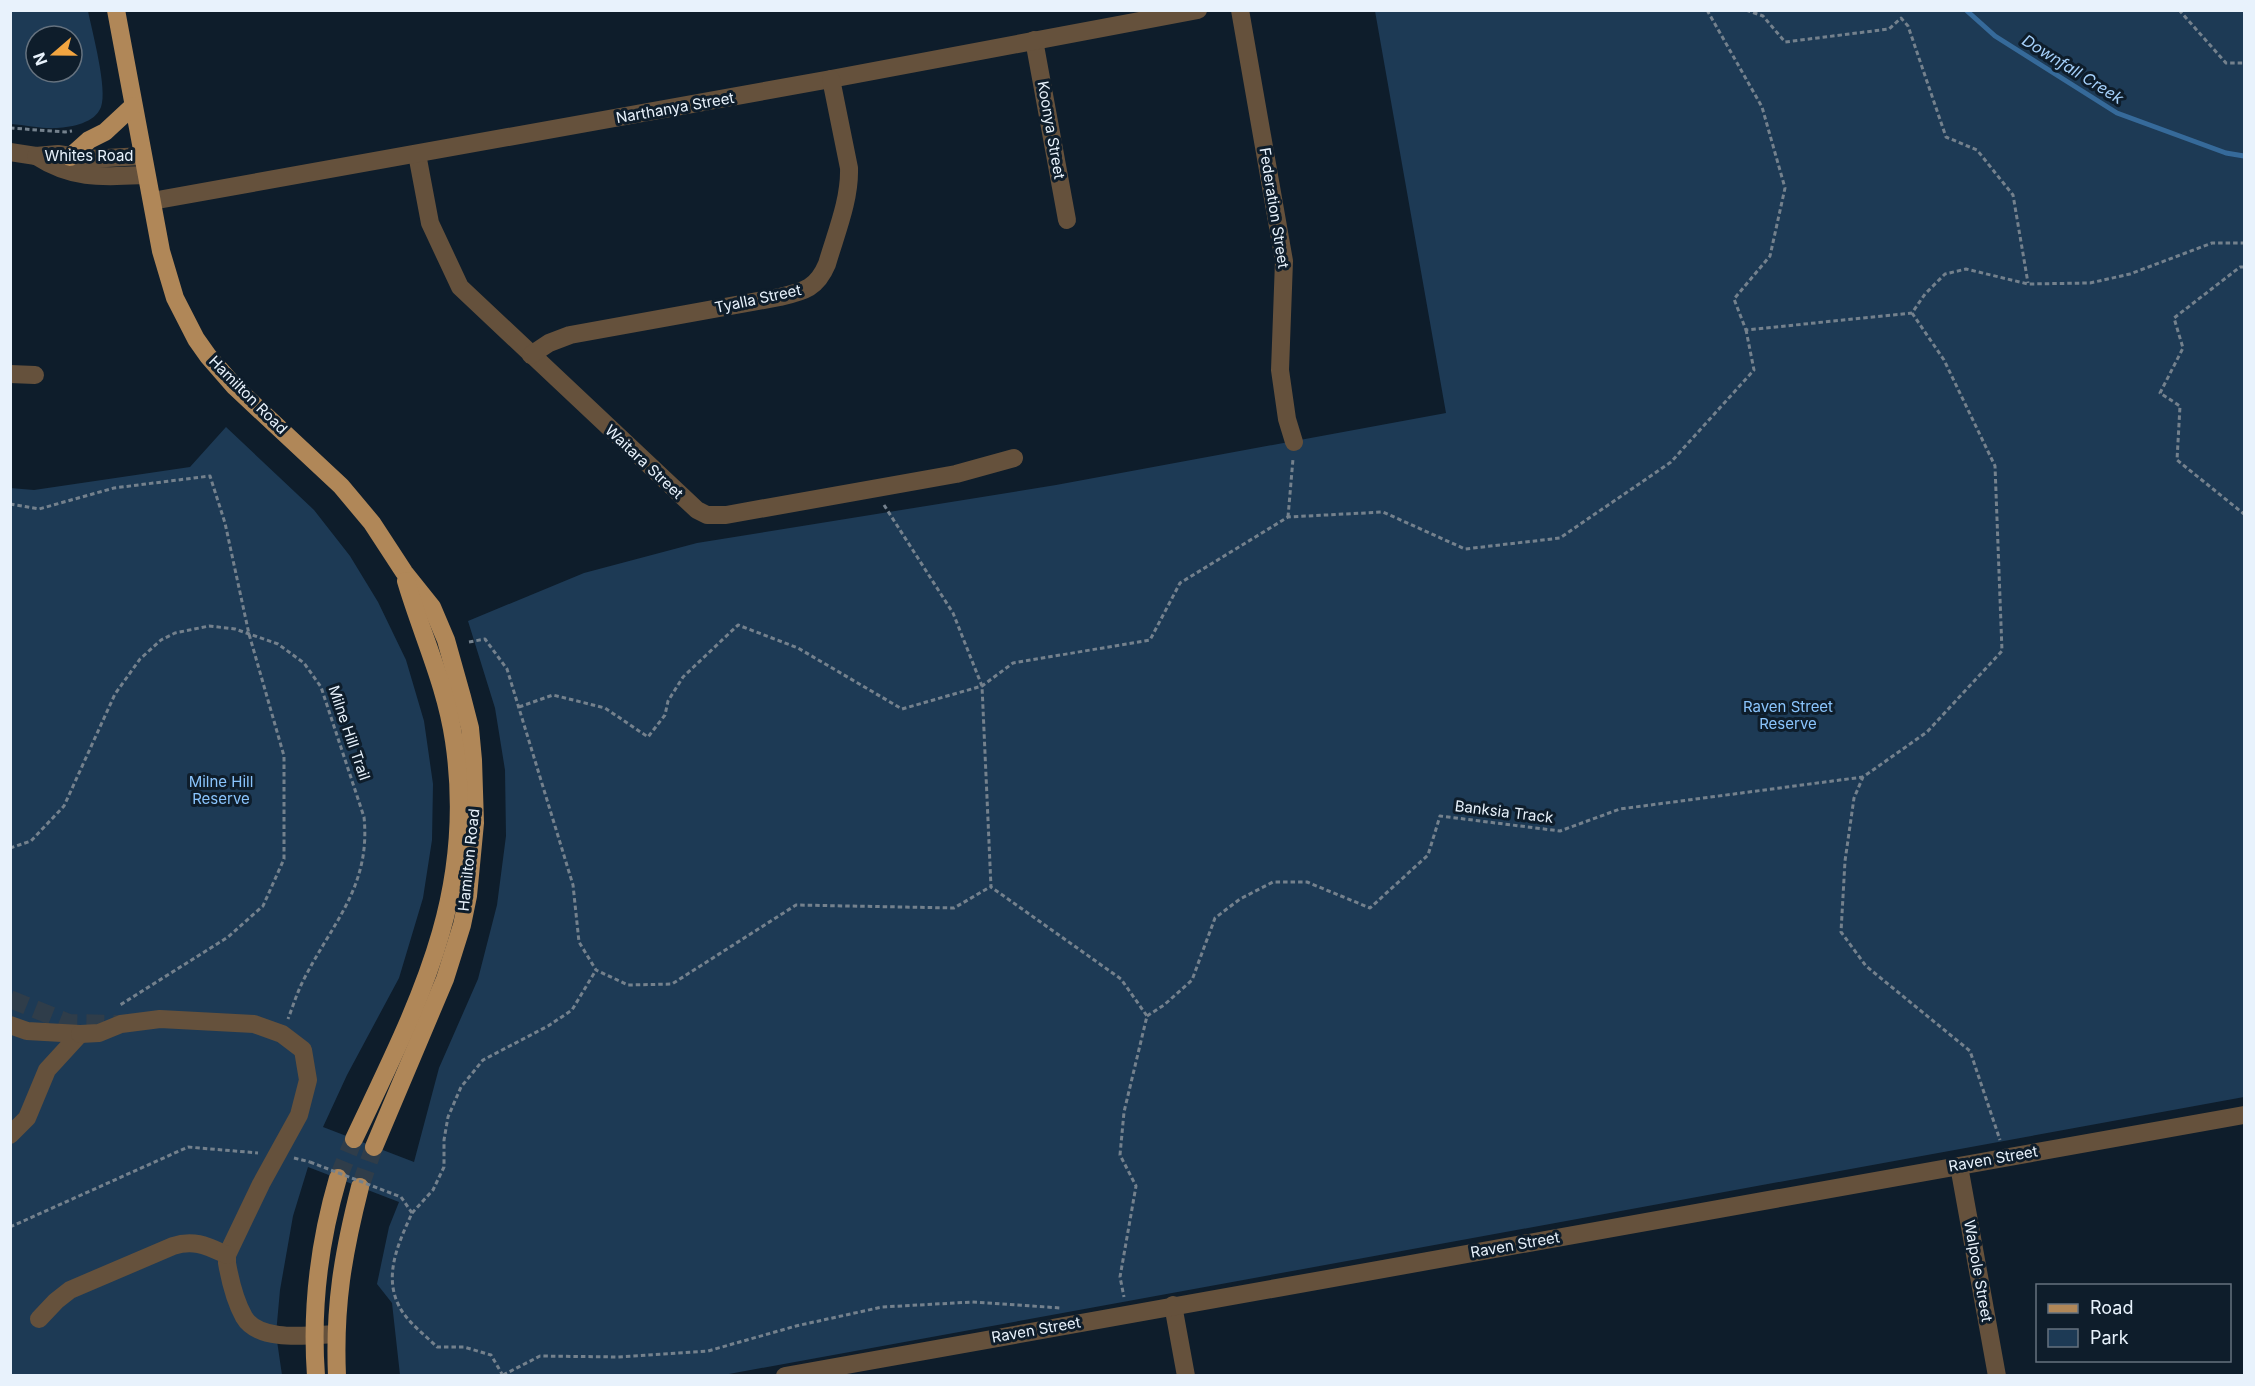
<svg xmlns="http://www.w3.org/2000/svg" width="2255" height="1386" font-family="Inter,sans-serif">
<style>
.green{fill:#1d3a55;fill-rule:evenodd}
.lines{fill:none;stroke-linecap:round;stroke-linejoin:round}
.stream{stroke:#366a9a;stroke-width:5}
.minor-tunnel{stroke:#2f3d4a;stroke-width:18;stroke-dasharray:18 9;stroke-linecap:butt}
.major-tunnel{stroke:#2f3d4a;stroke-width:18;stroke-dasharray:18 9;stroke-linecap:butt}
.path{stroke:#74818d;stroke-width:3;stroke-dasharray:4.5 3;stroke-linecap:butt}
.minor{stroke:#65513c;stroke-width:18}
.major{stroke:#b08758;stroke-width:18}
.path-bridge{stroke:#74818d;stroke-width:3;stroke-dasharray:4.5 3;stroke-linecap:butt}
.labels{text-anchor:middle;stroke-width:6;stroke-linejoin:round;paint-order:stroke}
.street-label{font-size:15px;fill:#e8f2fc;stroke:#0e1d2b}
.park-label{font-size:15px;fill:#8ac4fc;stroke:#0e1d2b}
.water-label{font-size:16px;font-style:italic;fill:#a6d1fb;stroke:#0e1d2b}
</style>
<rect width="100%" height="100%" fill="#0e1d2b"/>
<g class="green">
<path d="M 11,10 L 88,11 C 92,31 108,90 101,107 C 95,123 72,127 57,128 C 42,129 26,125 11,124 ZM 36,36 L 72,36 L 72,72 L 36,72 Z"/>
<path d="M 1375,11 L 2244,11 L 2244,1097 L 718,1376 L 400,1375 L 392,1303 L 377,1284 L 389,1227 L 399,1202 L 308,1167 L 293,1216 L 280,1290 L 276,1334 L 282,1375 L 11,1375 L 10,488 L 34,490 L 190,467 L 226,427 L 314,510 L 350,556 L 378,602 L 406,660 L 424,721 L 433,784 L 432,840 L 423,898 L 399,978 L 347,1075 L 323,1127 L 414,1162 L 439,1068 L 478,979 L 497,905 L 506,836 L 505,770 L 495,708 L 468,621 L 584,573 L 697,543 L 1056,485 L 1446,413 Z"/>
</g>
<g class="lines">
<path class="stream" d="M 1966,10 L 1995,36 L 2117,113 L 2226,153 L 2244,156"/>
<path class="minor-tunnel" d="M 10,999 L 69,1023 L 121,1024"/>
<g class="major-tunnel">
<path d="M 338,1178 L 354,1139"/>
<path d="M 360,1187 L 374,1147"/>
</g>
<g class="path">
<path d="M 1707,10 L 1762,107 L 1785,188 L 1770,256 L 1734,299 L 1746,330 L 1912,313 L 1925,294 L 1945,274 L 1966,269 L 2028,284 L 2090,283 L 2130,274 L 2212,243 L 2244,243"/>
<path d="M 1746,10 L 1763,16 L 1785,42 L 1889,29 L 1901,18 L 1908,26 L 1946,137 L 1977,150 L 2013,195 L 2028,283"/>
<path d="M 2179,10 L 2226,63 L 2244,63"/>
<path d="M 10,128 L 65,132 L 72,131"/>
<path d="M 2244,267 L 2240,267 L 2174,318 L 2183,348 L 2160,393 L 2180,406 L 2177,460 L 2244,514"/>
<path d="M 1912,313 L 1944,360 L 1995,466 L 2002,651 L 1927,732 L 1863,777 L 1854,798 L 1845,861 L 1841,932 L 1866,966 L 1970,1051 L 2000,1140"/>
<path d="M 10,504 L 39,509 L 114,488 L 210,476 L 225,523 L 249,634 L 284,756 L 284,859 L 263,906 L 228,937 L 120,1005"/>
<path d="M 884,505 L 953,613 L 982,686 L 991,887 L 1121,979 L 1147,1016 L 1124,1112 L 1120,1155 L 1136,1186 L 1120,1277 L 1124,1297"/>
<path d="M 1288,517 L 1293,459"/>
<path d="M 469,642 L 485,639 L 507,669 L 573,885 L 579,942 L 596,970 L 628,985 L 672,984 L 796,905 L 954,908 L 990,887"/>
<path d="M 519,707 L 553,695 L 605,708 L 648,737 L 665,715 L 668,701 L 683,677 L 738,625 L 798,648 L 902,709 L 982,686 L 1013,663 L 1150,640 L 1180,583 L 1288,517 L 1383,512 L 1465,549 L 1560,538 L 1671,462 L 1754,370 L 1746,330"/>
<path d="M 10,848 L 31,841 L 64,806 L 115,694 L 140,659 L 161,640 L 175,633 L 209,626 L 235,629 L 278,644 L 304,663 L 321,687 L 364,817 C 371,887 332,923 303,981 C 297,993 293,1006 288,1019"/>
<path d="M 1147,1016 L 1164,1005 L 1192,980 L 1215,918 L 1240,899 L 1273,882 L 1307,882 L 1370,908 L 1428,855 L 1440,816 L 1560,831 L 1620,809 L 1863,777"/>
<path d="M 294,1158 L 310,1162"/>
<path d="M 401,1197 L 412,1213 C 399,1242 383,1275 399,1306 C 407,1322 425,1335 437,1347 L 464,1347 L 491,1355 L 502,1374"/>
<path d="M 412,1213 L 433,1190 L 444,1167 L 444,1140 L 448,1117 L 461,1087 L 483,1060 L 548,1026 L 572,1010 L 596,970"/>
<path d="M 10,1227 L 188,1147 L 258,1153"/>
<path d="M 503,1375 L 540,1356 L 618,1357 L 708,1351 L 796,1326 L 882,1307 L 972,1302 L 1061,1308"/>
</g>
<g class="minor">
<path d="M 1240,10 L 1284,261 L 1280,370 L 1287,419 L 1294,442"/>
<path d="M 1034,40 L 1067,220"/>
<path d="M 10,152 L 36,156 L 58,154 L 89,159 L 142,156"/>
<path d="M 417,154 L 430,223 L 460,287 L 697,510 L 707,515 L 726,515 L 956,474 L 1014,458"/>
<path d="M 36,156 C 73,180 103,177 146,175"/>
<path d="M 152,201 L 831,79 L 1198,10"/>
<path d="M 531,355 L 549,343 L 570,335 L 780,297 C 805,291 817,288 827,264 C 836,233 850,200 849,168 L 831,79"/>
<path d="M 10,374 L 35,375"/>
<path d="M 10,1025 L 27,1031 L 80,1034 L 47,1070 L 27,1118 L 10,1135"/>
<path d="M 80,1034 L 99,1033 L 121,1024 L 160,1019 L 254,1024 L 282,1034 L 303,1050 L 308,1080 L 299,1115 L 261,1184 L 227,1255 L 227,1263 C 230,1280 235,1301 244,1317 C 259,1343 310,1335 336,1334"/>
<path d="M 1959,1166 L 1997,1376"/>
<path d="M 1173,1305 L 1186,1376"/>
<path d="M 39,1319 L 56,1301 L 70,1290 L 173,1246 C 194,1239 207,1246 227,1255"/>
<path d="M 785,1376 L 2244,1115"/>
</g>
<g class="major">
<path d="M 116,10 L 161,251 L 175,298 L 196,339 L 208,356 L 235,387 L 341,486 L 372,523 L 404,572 L 432,607 L 446,640 L 462,697 L 470,728 L 473,760 L 475,823 L 468,896 L 462,925 L 445,979 L 374,1147"/>
<path d="M 70,157 L 89,140 L 105,132 L 133,106"/>
<path d="M 354,1139 C 417,1005 477,896 454,741 C 446,685 422,635 406,581"/>
<path d="M 316,1376 C 311,1308 319,1243 338,1178"/>
<path d="M 337,1376 C 334,1306 343,1254 360,1187"/>
</g>
<path class="path-bridge" d="M 310,1162 L 401,1197"/>
</g>
<g class="labels">
<g class="street-label">
<text transform="translate(675 108) rotate(-10)" y="5">Narthanya Street</text>
<text transform="translate(1051 130) rotate(80)" y="5">Koonya Street</text>
<text x="89" y="161">Whites Road</text>
<text transform="translate(1274 208) rotate(81)" y="5">Federation Street</text>
<text transform="translate(758 299) rotate(-12)" y="5">Tyalla Street</text>
<text transform="translate(248 395) rotate(45)" y="5">Hamilton Road</text>
<text transform="translate(644 462) rotate(43)" y="5">Waitara Street</text>
<text transform="translate(349 733) rotate(71)" y="5">Milne Hill Trail</text>
<text transform="translate(1504 812) rotate(7)" y="5">Banksia Track</text>
<text transform="translate(469 860) rotate(-84)" y="5">Hamilton Road</text>
<text transform="translate(1993 1159) rotate(-10)" y="5">Raven Street</text>
<text transform="translate(1515 1245) rotate(-10)" y="5">Raven Street</text>
<text transform="translate(1978 1271) rotate(80)" y="5">Walpole Street</text>
<text transform="translate(1036 1330) rotate(-10)" y="5">Raven Street</text>
</g>
<g class="park-label">
<text x="1788" y="712">Raven Street<tspan x="1788" dy="17">Reserve</tspan></text>
<text x="221" y="787">Milne Hill<tspan x="221" dy="17">Reserve</tspan></text>
</g>
<g class="water-label">
<text transform="translate(2073 69) rotate(32)" y="6">Downfall Creek</text>
</g>
</g>
<rect width="2255" height="1386" fill="none" stroke="#e8f2fc" stroke-width="24"/>
<rect x="2036" y="1284" width="195" height="78" fill="#0e1d2b" stroke="#65727f" stroke-width="1.5"/>
<rect x="2048" y="1304" width="30" height="9" fill="#b08758" stroke="#65727f" stroke-width="1.5"/>
<text x="2090" y="1314" font-size="18" fill="#e8f2fc">Road</text>
<rect x="2048" y="1329" width="30" height="18" fill="#1d3a55" stroke="#65727f" stroke-width="1.5"/>
<text x="2090" y="1344" font-size="18" fill="#e8f2fc">Park</text>
<g transform="translate(54 54) rotate(250)"><circle r="28" fill="#0e1d2b" stroke="#65727f" stroke-width="1.5"/>
<path d="M0-4.5L10 22L0 15L-10 22Z" fill="#f2a541"/>
<text y="-9" font-size="16" font-weight="bold" text-anchor="middle" fill="#e8f2fc">N</text>
</g>
</svg>
